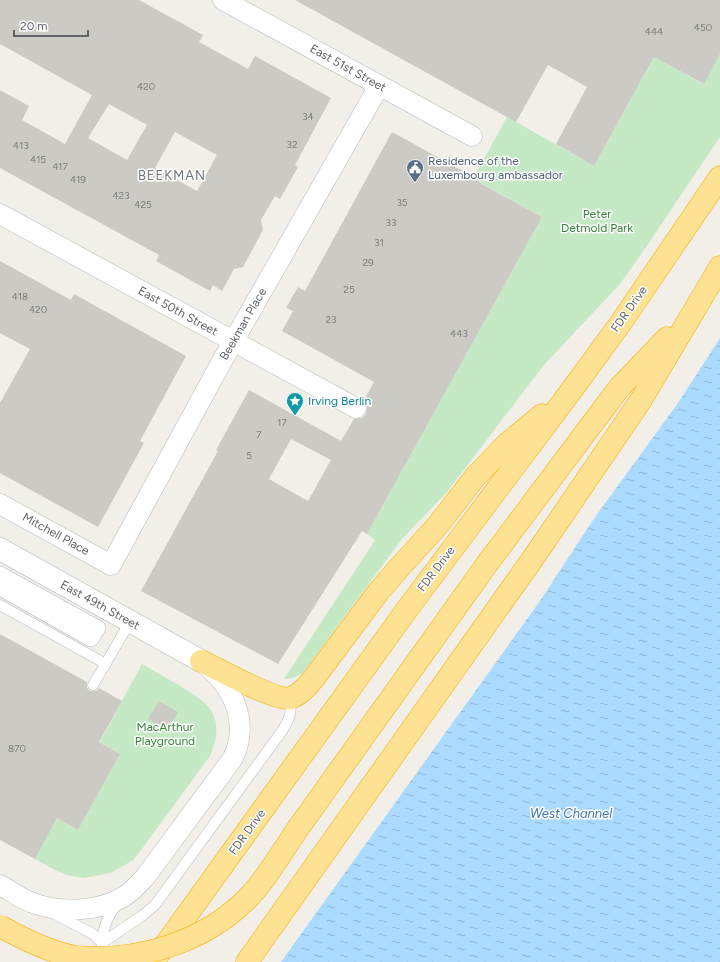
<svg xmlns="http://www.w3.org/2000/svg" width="720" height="962" font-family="Figtree,sans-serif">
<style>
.green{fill:#c5e8c5}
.water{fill:url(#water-ripples)}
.building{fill:#cccac5;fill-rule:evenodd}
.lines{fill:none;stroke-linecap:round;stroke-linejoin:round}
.service-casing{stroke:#b5b8bc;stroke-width:11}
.pedestrian-casing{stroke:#b5b8bc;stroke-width:16}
.minor-casing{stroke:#b5b8bc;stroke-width:21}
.secondary-casing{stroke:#b6babf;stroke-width:23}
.motorway-casing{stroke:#f9ab00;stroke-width:23}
.service{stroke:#fff;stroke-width:10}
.pedestrian{stroke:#fff;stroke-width:15}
.minor{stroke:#fff;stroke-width:20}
.secondary{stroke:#fff;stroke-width:22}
.motorway{stroke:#fde293;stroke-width:22}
.motorway-bridge-casing{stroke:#f9ab00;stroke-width:23;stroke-linecap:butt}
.motorway-bridge{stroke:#fde293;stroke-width:22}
.labels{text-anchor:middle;stroke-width:3;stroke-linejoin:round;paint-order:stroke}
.number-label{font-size:10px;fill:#7a7d7f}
.street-label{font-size:12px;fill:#5f6368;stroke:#fff}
.service-label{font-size:12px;fill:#4e5e75;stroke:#fff;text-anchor:start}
.park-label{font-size:12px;fill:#348238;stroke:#fff}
.culture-label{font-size:12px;fill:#0d838f;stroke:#fff;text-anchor:start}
.neighbourhood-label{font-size:13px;letter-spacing:1px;fill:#70757a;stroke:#fff}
.water-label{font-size:13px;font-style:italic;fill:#4174aa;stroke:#fff}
</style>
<defs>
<pattern id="water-ripples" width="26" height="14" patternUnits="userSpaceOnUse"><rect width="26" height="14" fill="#aadaff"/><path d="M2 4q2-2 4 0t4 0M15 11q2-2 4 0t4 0" fill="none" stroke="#8eb4d2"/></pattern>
</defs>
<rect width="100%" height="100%" fill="#f1efe8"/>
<g class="green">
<path d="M 658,50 L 667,64 L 703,84 L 720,54 L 720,137 L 644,250 L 620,284 L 543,366 L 447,492 L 402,539 L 302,674 L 293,678 L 284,679 L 375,540 L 367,534 L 542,217 L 483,184 L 474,177 L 507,117 L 594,166 Z"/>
<path d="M 142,664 C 154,671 167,678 180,686 C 211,704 226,718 210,756 L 141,850 L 133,860 L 123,866 L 110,873 L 83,878 L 67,875 L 57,871 L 35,859 L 57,818 L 78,830 L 120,754 L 100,742 Z"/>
</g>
<path class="water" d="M 720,338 L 720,962 L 281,962 L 540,601 L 593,520 L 678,403 Z"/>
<g class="building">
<path d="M 0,0 L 139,0 L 203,35 L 199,42 L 248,69 L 255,56 L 331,98 L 295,165 L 298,167 L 280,199 L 275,196 L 261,220 L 263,230 L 243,267 L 234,269 L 222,291 L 213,285 L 210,291 L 156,261 L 159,255 L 0,168 L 0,90 L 29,106 L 22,120 L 65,144 L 92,95 L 0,44 ZM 109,104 L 147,125 L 127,160 L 88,138 ZM 175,132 L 217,155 L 197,191 L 155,168 Z"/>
<path d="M 295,0 L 720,0 L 720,54 L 704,84 L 654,57 L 594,166 L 556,144 L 587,87 L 548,65 L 516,122 Z"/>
<path d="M 392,132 L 474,177 L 482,184 L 542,217 L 367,534 L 362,531 L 278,664 L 141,591 L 218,451 L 216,450 L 249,390 L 341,441 L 354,419 L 362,418 L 366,414 L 367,407 L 364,400 L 374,382 L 282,331 L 293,311 L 286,308 L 298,287 L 305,291 ZM 291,439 L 331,460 L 308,501 L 269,479 Z"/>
<path d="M 0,261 L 71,300 L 74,294 L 186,356 L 140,441 L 144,443 L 98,527 L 0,473 L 0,403 L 30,349 L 0,333 Z"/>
<path d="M 0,634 L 87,682 L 87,688 L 90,691 L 96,691 L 99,688 L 122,701 L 99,742 L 120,754 L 78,830 L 57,818 L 35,859 L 0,840 Z"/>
<path d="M 159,701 L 178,712 L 168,730 L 148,719 Z"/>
</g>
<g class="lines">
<defs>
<g id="service">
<path d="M 0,605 L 106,664"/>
<path d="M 93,685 L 130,622"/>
<path d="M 55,914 L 93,934 L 102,943"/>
<path d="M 102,943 L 143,915 L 155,905 L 282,731 C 290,718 292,713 290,698"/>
<path d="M 102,946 C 103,928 106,918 118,903"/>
</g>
<path id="pedestrian" d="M 0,574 L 98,628 L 91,639 L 0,588"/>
<g id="minor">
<path d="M 223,0 L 472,136"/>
<path d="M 0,214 L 356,408"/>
<path d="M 0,504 L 111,565 L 221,363 L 379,86"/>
<path d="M 0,885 C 11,891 21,899 33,903 C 59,913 99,912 123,897 C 132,892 139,884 146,876 L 233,758 C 249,724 235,689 207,666"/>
</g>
<path id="secondary" d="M 0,549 L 201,661"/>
<g id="motorway">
<path d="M 201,661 C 217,668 276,702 291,698 C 301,694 308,686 314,678 L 379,591 L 399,568 L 438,525 L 475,477 L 508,443 L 542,415"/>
<path d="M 299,827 L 487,564 L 604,408 L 620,387 L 667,338"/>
<path d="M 153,962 L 408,608 L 571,391 L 620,324 L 720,177"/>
<path d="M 247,962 L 536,554 L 641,400 L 720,267"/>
</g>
</defs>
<use href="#service" class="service-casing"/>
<use href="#pedestrian" class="pedestrian-casing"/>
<use href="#minor" class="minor-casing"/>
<use href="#secondary" class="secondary-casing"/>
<use href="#motorway" class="motorway-casing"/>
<use href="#service" class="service"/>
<use href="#pedestrian" class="pedestrian"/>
<use href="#minor" class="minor"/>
<use href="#secondary" class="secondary"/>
<use href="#motorway" class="motorway"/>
<defs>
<path id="motorway-bridge" d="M 0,926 C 23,939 49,952 76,957 C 138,962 203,943 247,899 C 266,880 283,850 299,827"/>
</defs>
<use href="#motorway-bridge" class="motorway-bridge-casing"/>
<use href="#motorway-bridge" class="motorway-bridge"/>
</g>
<defs>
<symbol id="civic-pin" viewBox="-11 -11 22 30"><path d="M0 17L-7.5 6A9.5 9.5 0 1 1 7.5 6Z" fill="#5c6f8a" stroke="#fff"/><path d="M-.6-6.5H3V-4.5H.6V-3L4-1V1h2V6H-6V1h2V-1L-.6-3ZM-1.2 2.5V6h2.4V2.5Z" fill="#fff"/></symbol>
<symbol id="sight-pin" viewBox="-11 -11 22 30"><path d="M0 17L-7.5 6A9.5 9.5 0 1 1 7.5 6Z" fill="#0f9aa8" stroke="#fff"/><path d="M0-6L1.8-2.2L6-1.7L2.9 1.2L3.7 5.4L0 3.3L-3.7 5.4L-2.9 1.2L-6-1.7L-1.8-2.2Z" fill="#fff"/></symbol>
</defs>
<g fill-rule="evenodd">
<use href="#civic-pin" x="405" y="158" width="20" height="27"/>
<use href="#sight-pin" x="285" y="391" width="20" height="27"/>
</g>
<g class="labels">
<g class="number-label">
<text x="703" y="31">450</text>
<text x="654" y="35">444</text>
<text x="146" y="90">420</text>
<text x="308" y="120">34</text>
<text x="292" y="148">32</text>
<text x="21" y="149">413</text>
<text x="38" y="163">415</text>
<text x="60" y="170">417</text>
<text x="78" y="183">419</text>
<text x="121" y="199">423</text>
<text x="402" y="206">35</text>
<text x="143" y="208">425</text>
<text x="391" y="226">33</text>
<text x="379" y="246">31</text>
<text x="368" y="266">29</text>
<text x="349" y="293">25</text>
<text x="20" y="300">418</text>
<text x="38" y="313">420</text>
<text x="331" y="323">23</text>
<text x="459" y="337">443</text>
<text x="282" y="426">17</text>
<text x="259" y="438">7</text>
<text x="249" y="459">5</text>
<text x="17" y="752">870</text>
</g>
<g class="street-label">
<text transform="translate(348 68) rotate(29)" y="4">East 51st Street</text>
<text transform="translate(629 309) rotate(-55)" y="4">FDR Drive</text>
<text transform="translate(178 311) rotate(29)" y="4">East 50th Street</text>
<text transform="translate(243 324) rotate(-60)" y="4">Beekman Place</text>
<text transform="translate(56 534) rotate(29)" y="4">Mitchell Place</text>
<text transform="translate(436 569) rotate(-53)" y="4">FDR Drive</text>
<text transform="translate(100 605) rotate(29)" y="4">East 49th Street</text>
<text transform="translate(247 832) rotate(-54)" y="4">FDR Drive</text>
</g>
<g class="service-label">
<text x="428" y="165">Residence of the<tspan x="428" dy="14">Luxembourg ambassador</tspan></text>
</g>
<g class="park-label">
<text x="597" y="218">Peter<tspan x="597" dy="14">Detmold Park</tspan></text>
<text x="165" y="731">MacArthur<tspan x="165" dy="14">Playground</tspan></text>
</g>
<g class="culture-label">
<text x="308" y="405">Irving Berlin</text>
</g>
<g class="neighbourhood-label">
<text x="172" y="180">BEEKMAN</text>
</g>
<g class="water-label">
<text x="571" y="818">West Channel</text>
</g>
</g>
<path d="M14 30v6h74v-6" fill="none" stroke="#5f6368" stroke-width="2"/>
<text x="20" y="30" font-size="12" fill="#5f6368" stroke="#ffffff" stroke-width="3" paint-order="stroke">20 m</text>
</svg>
